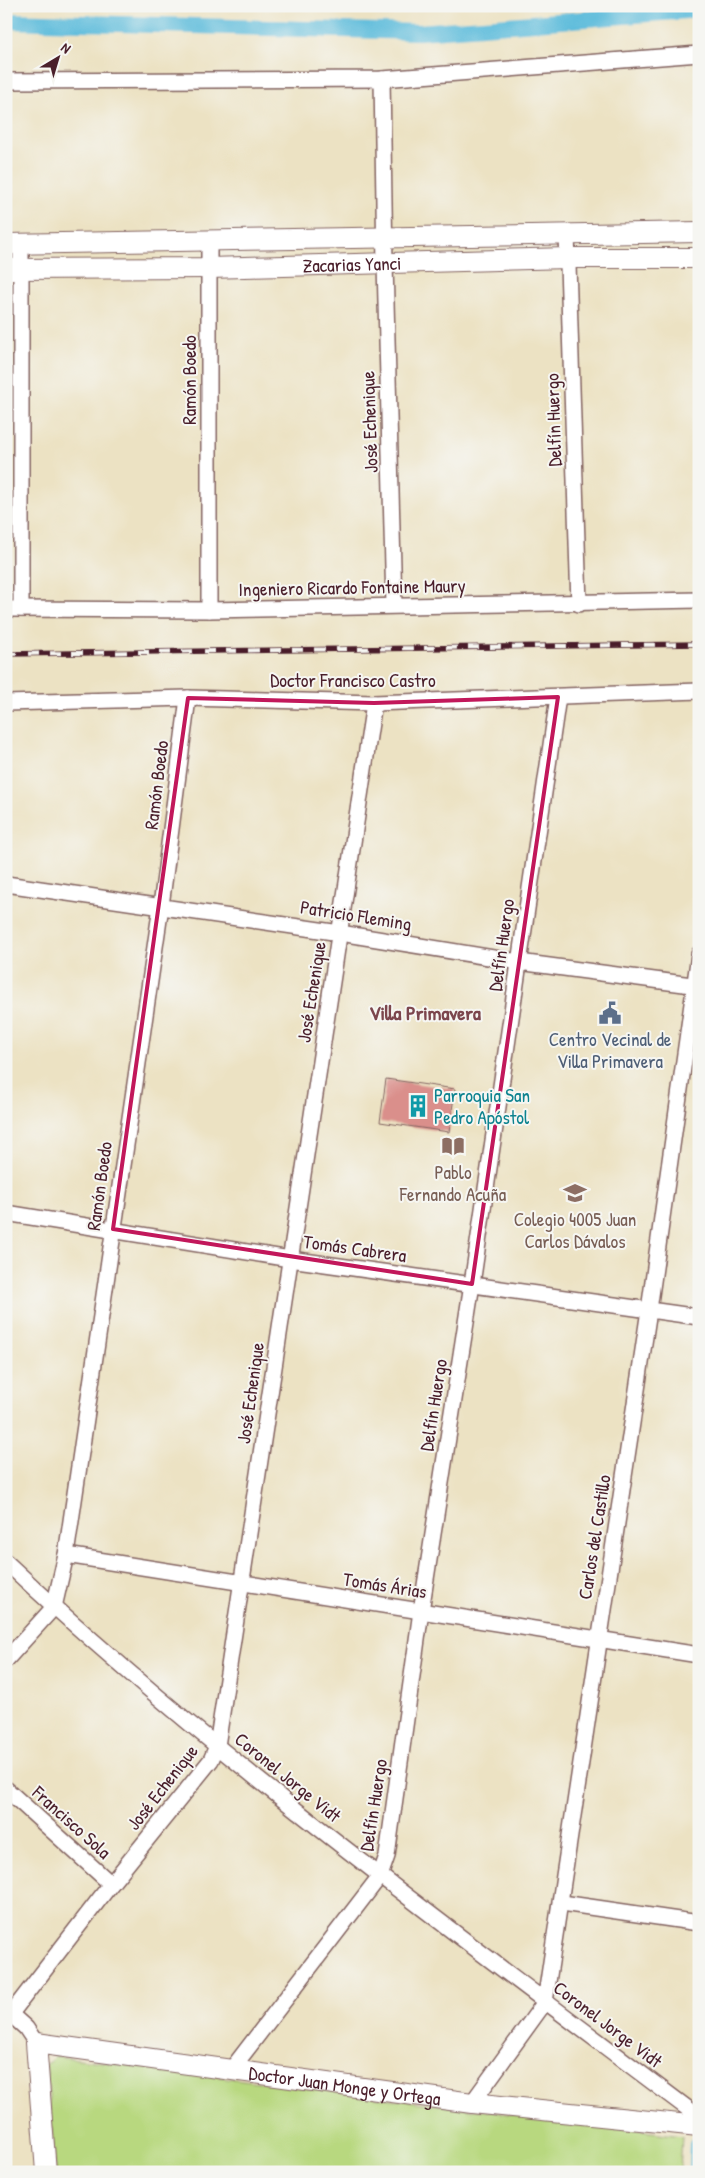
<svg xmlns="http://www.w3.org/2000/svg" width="705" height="2178" font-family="'Patrick Hand',sans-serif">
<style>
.green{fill:#b8d87f;stroke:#817c55}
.water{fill:#5dbcdb;stroke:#546e83}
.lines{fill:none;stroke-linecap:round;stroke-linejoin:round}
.canal{stroke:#5dbcdb;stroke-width:16}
.building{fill:#da8f8b}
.street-casing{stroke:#836360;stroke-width:18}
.secondary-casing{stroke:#836360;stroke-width:22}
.street{stroke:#fff;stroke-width:15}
.secondary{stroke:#fff;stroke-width:20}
.rail-casing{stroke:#4a1f2b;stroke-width:5.5}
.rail{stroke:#f6f6f2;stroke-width:4;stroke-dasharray:11;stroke-linecap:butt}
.marked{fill:none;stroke:#c2185b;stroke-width:4;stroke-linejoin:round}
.labels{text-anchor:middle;stroke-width:4;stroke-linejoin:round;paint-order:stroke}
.street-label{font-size:19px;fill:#4a1f2b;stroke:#f6f6f2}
.service-label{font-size:19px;fill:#4e5e75;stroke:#f6f6f2}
.culture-label{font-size:19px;fill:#0d838f;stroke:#f6f6f2;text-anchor:start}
.education-label{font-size:19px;fill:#785e54;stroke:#f6f6f2}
.neighbourhood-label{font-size:20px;font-weight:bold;fill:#7c464d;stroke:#f6f6f2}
</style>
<rect width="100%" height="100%" fill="#f6f6f2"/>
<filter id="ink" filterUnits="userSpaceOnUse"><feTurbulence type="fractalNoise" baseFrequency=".02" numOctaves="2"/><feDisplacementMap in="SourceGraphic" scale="10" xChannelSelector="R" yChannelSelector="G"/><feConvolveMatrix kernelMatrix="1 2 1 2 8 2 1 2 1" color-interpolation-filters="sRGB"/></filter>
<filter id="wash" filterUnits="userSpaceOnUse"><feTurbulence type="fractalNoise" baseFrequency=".0096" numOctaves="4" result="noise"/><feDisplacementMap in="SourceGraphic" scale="20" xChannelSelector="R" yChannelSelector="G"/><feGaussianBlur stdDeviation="1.12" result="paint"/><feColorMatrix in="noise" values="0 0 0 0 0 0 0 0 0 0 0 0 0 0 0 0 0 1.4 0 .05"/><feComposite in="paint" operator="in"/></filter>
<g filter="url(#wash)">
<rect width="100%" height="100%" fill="#ece2c3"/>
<path class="green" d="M 55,2056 L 682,2136 L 680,2172 L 56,2172 L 46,2065 Z"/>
<path class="water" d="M 694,2148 L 699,2148 L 699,2172 L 692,2171 Z"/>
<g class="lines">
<g class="canal">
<path d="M 6,21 L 419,32 L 699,10"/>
<path d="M 696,2172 L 697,2145"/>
</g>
</g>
<g id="blocks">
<path class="building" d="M 386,1079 L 455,1089 L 449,1132 L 380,1122 Z"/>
</g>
</g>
<g filter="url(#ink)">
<use href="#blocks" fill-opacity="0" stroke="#836360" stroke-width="1"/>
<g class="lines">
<defs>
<g id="street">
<path d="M 382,79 L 385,264 L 394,605"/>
<path d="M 6,81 L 382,79 L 699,54"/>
<path d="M 567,234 L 579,604"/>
<path d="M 209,241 L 209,610"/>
<path d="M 21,244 L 21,609"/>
<path d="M 6,609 L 209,610 L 699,600"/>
<path d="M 6,703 L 188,698 L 374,703 L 699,691"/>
<path d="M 6,884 L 340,933 L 519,962 L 699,986"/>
<path d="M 6,1213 L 290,1259 L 699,1317"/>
<path d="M 66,1555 L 699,1655"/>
<path d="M 6,1562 C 222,1764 463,1939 699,2117"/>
<path d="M 6,1660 L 54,1607 L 66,1555 L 161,906 L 188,698"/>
<path d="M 6,1789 L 111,1884"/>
<path d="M 562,1903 L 699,1923"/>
<path d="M 6,2010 L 26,2028 L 36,2043"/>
<path d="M 6,2020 L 111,1884 L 211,1760 L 217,1746 L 374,703"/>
<path d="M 231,2070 L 380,1876 L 387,1856 L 421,1611 L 472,1284 L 558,697"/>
<path d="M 472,2103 L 545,2002 L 649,1310 L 699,954"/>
</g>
<g id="secondary">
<path d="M 6,244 L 699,232"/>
<path id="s1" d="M 6,269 L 209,268 L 568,258 L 699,258"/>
<path id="s2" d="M 46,2172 L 36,2043 L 472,2103 L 699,2126"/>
</g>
</defs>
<use href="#street" class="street-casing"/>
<use href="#secondary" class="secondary-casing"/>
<use href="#street" class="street"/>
<use href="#secondary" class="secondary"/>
<defs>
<path id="rail" d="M 6,654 L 699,644"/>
</defs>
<use href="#rail" class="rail-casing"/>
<use href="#rail" class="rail"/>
</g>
</g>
<path class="marked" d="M 558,697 L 472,1284 L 113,1229 L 188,698 L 374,703 Z"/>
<defs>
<symbol id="civic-bare" viewBox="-9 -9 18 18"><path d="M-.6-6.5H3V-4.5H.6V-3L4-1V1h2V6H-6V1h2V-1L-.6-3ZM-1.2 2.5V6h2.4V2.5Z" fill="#5c6f8a" stroke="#f6f6f2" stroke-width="2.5" paint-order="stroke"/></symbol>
<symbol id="building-bare" viewBox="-9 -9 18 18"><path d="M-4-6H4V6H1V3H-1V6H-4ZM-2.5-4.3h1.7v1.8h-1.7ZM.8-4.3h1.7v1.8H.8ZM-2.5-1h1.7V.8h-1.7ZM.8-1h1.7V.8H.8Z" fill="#0f9aa8" stroke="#f6f6f2" stroke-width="2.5" paint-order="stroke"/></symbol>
<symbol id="library-bare" viewBox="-9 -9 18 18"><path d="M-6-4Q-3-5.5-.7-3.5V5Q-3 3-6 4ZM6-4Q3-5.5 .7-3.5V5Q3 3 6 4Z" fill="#8d6e63" stroke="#f6f6f2" stroke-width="2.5" paint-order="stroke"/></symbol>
<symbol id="school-bare" viewBox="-9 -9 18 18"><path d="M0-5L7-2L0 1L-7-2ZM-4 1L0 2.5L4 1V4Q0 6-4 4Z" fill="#8d6e63" stroke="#f6f6f2" stroke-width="2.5" paint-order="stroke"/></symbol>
</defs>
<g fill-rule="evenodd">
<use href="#civic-bare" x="594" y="997" width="32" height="32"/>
<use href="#building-bare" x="402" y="1090" width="32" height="32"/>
<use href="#library-bare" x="437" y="1130" width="32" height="32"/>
<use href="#school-bare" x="559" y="1177" width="32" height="32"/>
</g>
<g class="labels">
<g class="street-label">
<text dy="7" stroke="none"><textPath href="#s1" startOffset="346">Zacarias Yanci</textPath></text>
<text transform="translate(189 380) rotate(-90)" y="7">Ramón Boedo</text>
<text transform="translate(553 420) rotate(-92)" y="7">Delfín Huergo</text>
<text transform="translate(369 422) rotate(-92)" y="7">José Echenique</text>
<text transform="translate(352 587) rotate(-1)" y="7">Ingeniero Ricardo Fontaine Maury</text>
<text x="353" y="687">Doctor Francisco Castro</text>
<text transform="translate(156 785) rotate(-83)" y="7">Ramón Boedo</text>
<text transform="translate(356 915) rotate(9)" y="7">Patricio Fleming</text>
<text transform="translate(501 945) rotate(-82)" y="7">Delfín Huergo</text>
<text transform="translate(311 992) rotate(-81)" y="7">José Echenique</text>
<text transform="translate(99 1186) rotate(-82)" y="7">Ramón Boedo</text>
<text transform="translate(355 1248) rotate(8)" y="7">Tomás Cabrera</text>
<text transform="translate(250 1393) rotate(-82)" y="7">José Echenique</text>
<text transform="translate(433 1405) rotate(-81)" y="7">Delfín Huergo</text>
<text transform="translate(594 1537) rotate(-81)" y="7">Carlos del Castillo</text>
<text transform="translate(385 1585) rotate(9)" y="7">Tomás Árias</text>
<text transform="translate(288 1777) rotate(39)" y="7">Coronel Jorge Vidt</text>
<text transform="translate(162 1787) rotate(-52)" y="7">José Echenique</text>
<text transform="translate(373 1805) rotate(-81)" y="7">Delfín Huergo</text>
<text transform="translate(72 1822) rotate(42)" y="7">Francisco Sola</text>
<text transform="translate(608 2024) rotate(37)" y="7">Coronel Jorge Vidt</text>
<text dy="7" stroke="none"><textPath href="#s2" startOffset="441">Doctor Juan Monge y Ortega</textPath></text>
</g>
<g class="service-label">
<text x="610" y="1046">Centro Vecinal de<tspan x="610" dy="22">Villa Primavera</tspan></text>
</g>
<g class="culture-label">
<text x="434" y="1102">Parroquia San<tspan x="434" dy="22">Pedro Apóstol</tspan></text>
</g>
<g class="education-label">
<text x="453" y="1179">Pablo<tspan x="453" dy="22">Fernando Acuña</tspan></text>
<text x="575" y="1226">Colegio 4005 Juan<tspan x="575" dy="22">Carlos Dávalos</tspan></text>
</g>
<g class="neighbourhood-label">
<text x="425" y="1020">Villa Primavera</text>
</g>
</g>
<rect width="705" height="2178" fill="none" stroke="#f6f6f2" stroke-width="25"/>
<g transform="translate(58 58) rotate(38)" stroke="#f6f6f2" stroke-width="4" paint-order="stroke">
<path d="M0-4L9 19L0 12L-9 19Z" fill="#4a1f2b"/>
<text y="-8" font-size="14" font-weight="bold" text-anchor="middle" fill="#4a1f2b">N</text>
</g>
</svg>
